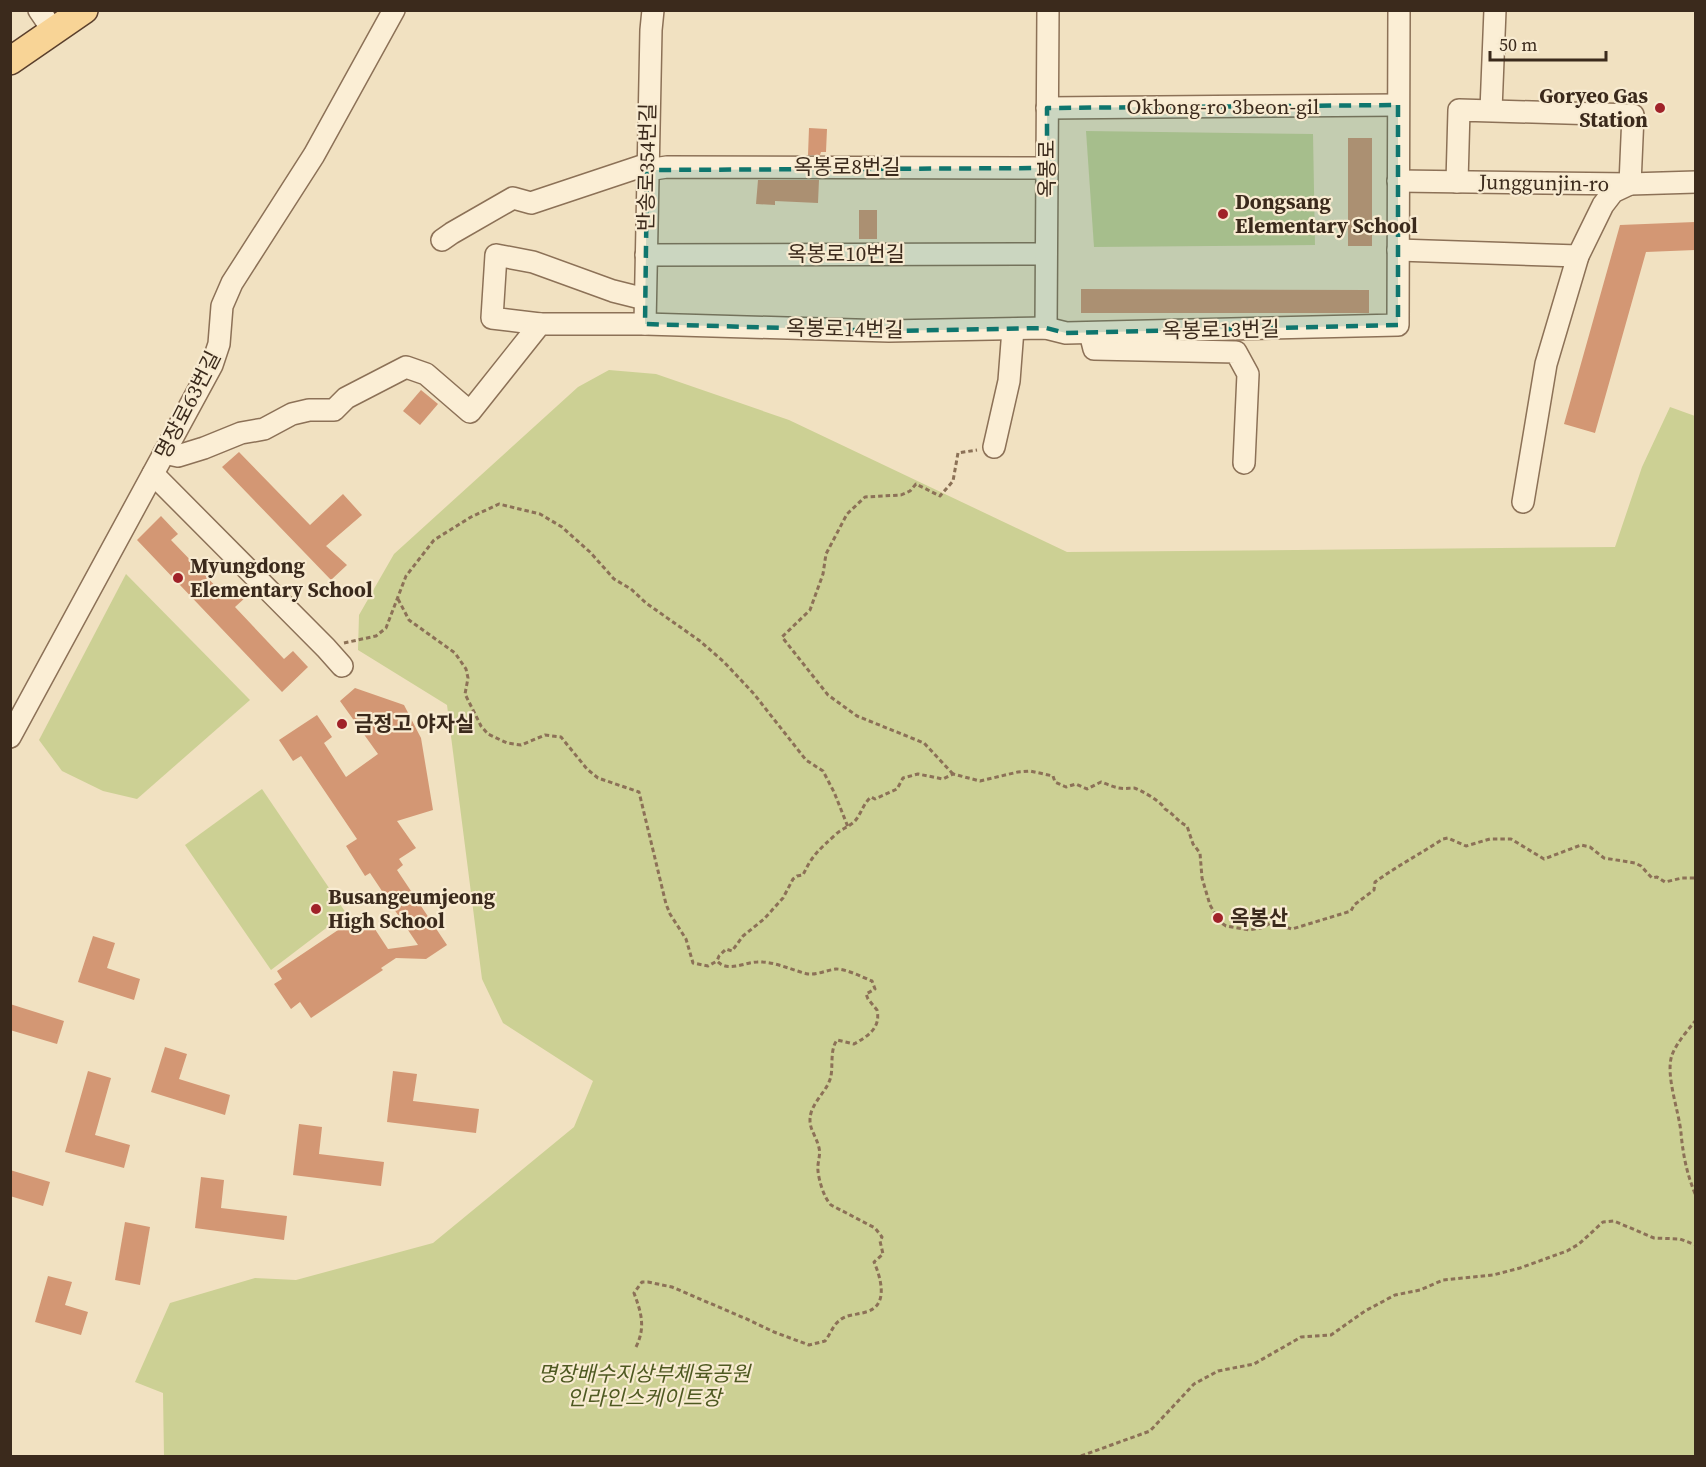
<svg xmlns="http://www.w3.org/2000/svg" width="1706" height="1467" font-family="'Source Serif 4','Noto Sans KR',serif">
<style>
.green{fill:#ccd094}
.building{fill:#d39774}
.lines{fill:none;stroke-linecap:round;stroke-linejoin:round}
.minor-casing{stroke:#8c7157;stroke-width:24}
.major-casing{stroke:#5a3f2c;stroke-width:30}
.path{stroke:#8c7157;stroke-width:3;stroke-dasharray:4.5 3;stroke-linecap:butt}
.minor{stroke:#fbeed5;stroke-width:21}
.major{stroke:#f8d496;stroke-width:27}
.marked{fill:#0f766e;fill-opacity:0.2;stroke:#0f766e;stroke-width:4.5;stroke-dasharray:12 8;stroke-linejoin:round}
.poi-dot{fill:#a02229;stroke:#f8ebd1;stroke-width:2}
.labels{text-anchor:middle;stroke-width:4.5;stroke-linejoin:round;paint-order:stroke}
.poi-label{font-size:21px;font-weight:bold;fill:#3b2a1c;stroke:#f8ebd1;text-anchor:start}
.street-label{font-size:21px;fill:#3b2a1c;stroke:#f8ebd1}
.park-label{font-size:21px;font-style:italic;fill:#4e5921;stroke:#f8ebd1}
</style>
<rect width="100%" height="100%" fill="#f1e1c1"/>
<g class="green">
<path d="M 1086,131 L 1313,134 L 1315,245 L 1094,247 Z"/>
<path d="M 609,370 L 656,374 L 789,420 L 1067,552 L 1615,547 L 1642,467 L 1670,407 L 1695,416 L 1695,1456 L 164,1456 L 163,1393 L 135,1382 L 170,1303 L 255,1278 L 296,1280 L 433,1243 L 574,1127 L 593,1081 L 503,1023 L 482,979 L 447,705 L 358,650 L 359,615 L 394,554 L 578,387 Z"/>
<path d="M 126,574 L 250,700 L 137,799 L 103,791 L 62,771 L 39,740 Z"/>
<path d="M 262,789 L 346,913 L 271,970 L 185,845 Z"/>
</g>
<g class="building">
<path d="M 809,128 L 827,129 L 826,152 L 821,152 L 820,155 L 808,155 Z"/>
<rect x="1348" y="138" width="24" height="108"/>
<path d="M 758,180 L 819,180 L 818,203 L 775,201 L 775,205 L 756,204 Z"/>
<rect x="859" y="210" width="18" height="29"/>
<path d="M 1695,222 L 1695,250 L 1646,252 L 1595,433 L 1564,424 L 1620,225 Z"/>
<path d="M 1081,289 L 1369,290 L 1369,313 L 1081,313 Z"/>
<path d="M 421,390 L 438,404 L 420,425 L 403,411 Z"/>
<path d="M 239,452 L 310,525 L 343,494 L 362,515 L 326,546 L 347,565 L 331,580 L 222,467 Z"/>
<path d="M 161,516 L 178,534 L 171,540 L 226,597 L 236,588 L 246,597 L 235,607 L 284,659 L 293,651 L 308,667 L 282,692 L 137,540 Z"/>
<path d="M 355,688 L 404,705 L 421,738 L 433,810 L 397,821 L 416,848 L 399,859 L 403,865 L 397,870 L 447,945 L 426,959 L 396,958 L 381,968 L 383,970 L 311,1018 L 300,1002 L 291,1009 L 274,984 L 282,979 L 277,971 L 350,922 L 353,926 L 367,917 L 388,949 L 418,945 L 370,873 L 365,876 L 346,846 L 357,839 L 301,756 L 293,761 L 279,740 L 317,715 L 332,737 L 324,743 L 346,777 L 378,754 L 340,701 Z"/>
<path d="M 93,936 L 115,943 L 107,968 L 140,979 L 134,1000 L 78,982 Z"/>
<path d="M 10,1004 L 64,1021 L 57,1044 L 10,1030 Z"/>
<path d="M 165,1047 L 187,1054 L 179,1079 L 230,1095 L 225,1115 L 151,1092 Z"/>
<path d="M 88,1071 L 111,1078 L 95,1135 L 130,1145 L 124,1168 L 65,1152 Z"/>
<path d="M 393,1071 L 417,1074 L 413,1101 L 479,1109 L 476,1133 L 387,1122 Z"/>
<path d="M 299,1124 L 322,1127 L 319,1154 L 384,1162 L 381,1186 L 293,1175 Z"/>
<path d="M 10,1170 L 50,1182 L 43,1206 L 10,1196 Z"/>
<path d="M 201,1177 L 224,1180 L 221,1208 L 287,1216 L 284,1240 L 195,1228 Z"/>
<path d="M 125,1222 L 150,1227 L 140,1285 L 115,1280 Z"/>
<path d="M 48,1276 L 72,1282 L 65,1305 L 88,1312 L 81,1335 L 35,1322 Z"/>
</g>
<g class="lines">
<defs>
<g id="minor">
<path d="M 39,10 L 54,32"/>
<path d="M 1047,108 L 1398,105"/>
<path d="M 1491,110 L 1495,10"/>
<path d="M 1398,181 L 1630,184 L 1696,182"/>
<path d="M 1457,182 L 1459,110 L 1633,115 L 1630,184 L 1613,192 L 1603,205 L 1578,256 L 1546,364 L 1523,502"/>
<path d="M 442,240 L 452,233 L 513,198 L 531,203 L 642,166 L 647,170 L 667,167 L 1047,168"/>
<path d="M 1398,250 L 1578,256"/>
<path d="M 646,255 L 1046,254"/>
<path d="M 540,324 L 492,318 L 496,255 L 533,262 L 613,291 L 645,299"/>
<path d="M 645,324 L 651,30 L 653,10"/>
<path d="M 1046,328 L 1048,10"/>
<path d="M 1090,333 L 1094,349 L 1236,352 L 1248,374 L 1244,463"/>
<path d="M 994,447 L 1009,381 L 1013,329"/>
<path d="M 164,453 L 178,456 L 204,448 L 241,433 L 264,429 L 292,414 L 309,410 L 334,410 L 346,398 L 406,367 L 426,374 L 470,412 L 540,324 L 645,324 L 889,331 L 1046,328 L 1066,333 L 1398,325 L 1399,10"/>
<path d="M 153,474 L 326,648 L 342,666"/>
<path d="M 10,737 L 212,365 L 219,344 L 222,306 L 232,283 L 314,155 L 394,10"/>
</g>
<path id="major" d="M 10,61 L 84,10"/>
</defs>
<use href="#minor" class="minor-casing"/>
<use href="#major" class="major-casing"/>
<g class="path">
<path d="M 398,599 L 409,620 L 455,653 L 466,669 L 468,678 L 465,694 L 481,726 L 488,734 L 507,743 L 521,745 L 545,735 L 561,737 L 587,769 L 598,778 L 639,792 L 666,904 L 670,914 L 686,939 L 693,963 L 708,966 L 717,961"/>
<path d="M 344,643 L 376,636 L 386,628 L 406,576 L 434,540 L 471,517 L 499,504 L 540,514 L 562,527 L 590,552 L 614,579 L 631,589 L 646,603 L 700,641 L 724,662 L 754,694 L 806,760 L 823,771 L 834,792 L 848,827"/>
<path d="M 953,774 L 924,743 L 857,716 L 828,695 L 782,637 L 810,610 L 823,574 L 826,554 L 847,514 L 865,497 L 901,495 L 910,491 L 916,484 L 940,496 L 953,481 L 958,453 L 977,450"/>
<path d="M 1696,1020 C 1688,1030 1677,1042 1672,1055 C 1665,1075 1679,1111 1681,1133 C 1683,1155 1687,1175 1696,1196"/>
<path d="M 636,1347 C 646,1327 641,1312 634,1293 L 642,1282 L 648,1282 L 672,1287 L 749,1320 L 774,1332 L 809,1345 L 825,1341 C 830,1335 833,1325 839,1321 C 846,1314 857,1315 866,1312 C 889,1306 881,1278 874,1262 L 883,1254 L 880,1241 L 882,1237 L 875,1228 L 831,1205 C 824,1198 819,1181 818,1171 C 817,1163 821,1155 819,1148 C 816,1134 807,1128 811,1113 C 815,1099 828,1090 831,1076 C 833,1064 830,1050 837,1040 L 854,1044 C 868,1036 881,1028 877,1010 L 868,999 L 866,994 L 875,989 L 872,981 C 862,977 847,969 836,969 C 827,970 817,975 808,974 C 791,970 774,961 757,962 C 745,962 728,973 717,961 L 719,956 L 726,949 L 732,951 L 743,936 L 764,919 L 783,898 L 793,879 L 797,876 L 803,875 C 812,855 820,849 835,835 C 841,829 849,827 855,821 C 861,814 863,804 871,797 L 875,799 L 897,789 L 903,778 L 918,774 L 943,779 L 953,774 L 980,781 L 1018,772 L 1030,771 L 1053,776 L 1055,782 L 1066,787 L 1076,784 L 1087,789 L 1101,782 C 1107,784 1113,787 1119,788 C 1124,789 1129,788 1134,788 C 1140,789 1163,803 1165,809 C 1174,814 1178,822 1187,826 L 1193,844 L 1200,853 L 1202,878 L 1210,905 L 1220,922 L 1226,926 L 1249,930 L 1261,928 L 1271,923 L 1292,929 L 1351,911 L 1354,905 L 1374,890 L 1375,882 C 1397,866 1420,854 1443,839 L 1448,838 L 1466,846 L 1490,839 L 1511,839 L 1544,859 L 1581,845 L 1590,847 L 1604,858 L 1635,863 L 1641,866 L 1652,878 L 1657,877 L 1665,882 L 1682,878 L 1696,878"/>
<path d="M 1081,1456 L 1150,1431 L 1194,1384 L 1218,1371 L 1254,1364 L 1301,1337 L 1331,1335 L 1365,1311 L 1395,1295 L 1420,1290 L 1443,1280 L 1493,1275 L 1520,1268 L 1567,1251 L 1579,1244 L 1603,1222 L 1614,1221 L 1654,1238 L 1680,1239 L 1696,1245"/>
</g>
<use href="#minor" class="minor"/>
<use href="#major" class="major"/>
</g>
<path class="marked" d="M 1398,105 L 1398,325 L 1066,333 L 1046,328 L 889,331 L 645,324 L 647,170 L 1047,168 L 1047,108 Z"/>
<g class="poi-dot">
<circle cx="1660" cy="108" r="6"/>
<circle cx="1223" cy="214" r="6"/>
<circle cx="178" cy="578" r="6"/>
<circle cx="342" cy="724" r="6"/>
<circle cx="316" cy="909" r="6"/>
<circle cx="1218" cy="918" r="6"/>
</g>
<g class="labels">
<g class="poi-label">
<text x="1648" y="103" text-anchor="end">Goryeo Gas<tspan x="1648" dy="24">Station</tspan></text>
<text x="1235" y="209">Dongsang<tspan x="1235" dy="24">Elementary School</tspan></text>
<text x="190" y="573">Myungdong<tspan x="190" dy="24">Elementary School</tspan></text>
<text x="354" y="731">금정고 야자실</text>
<text x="328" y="904">Busangeumjeong<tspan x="328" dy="24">High School</tspan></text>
<text x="1230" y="925">옥봉산</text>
</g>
<g class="street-label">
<text x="1223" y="114">Okbong-ro 3beon-gil</text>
<text transform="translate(647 167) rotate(-89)" y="7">반송로354번길</text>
<text x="847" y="174">옥봉로8번길</text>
<text transform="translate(1047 169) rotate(-90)" y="7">옥봉로</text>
<text transform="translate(1544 183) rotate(1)" y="7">Junggunjin-ro</text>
<text x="846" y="261">옥봉로10번길</text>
<text transform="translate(845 329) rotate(1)" y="7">옥봉로14번길</text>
<text transform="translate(1221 330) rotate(-1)" y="7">옥봉로13번길</text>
<text transform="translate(188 405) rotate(-63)" y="7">명장로63번길</text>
</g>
<g class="park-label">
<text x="644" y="1381">명장배수지상부체육공원<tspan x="644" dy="24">인라인스케이트장</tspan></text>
</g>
</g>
<rect width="1706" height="1467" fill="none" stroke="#3b2a1c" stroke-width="24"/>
<path d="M1490 51v9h116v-9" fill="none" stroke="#3b2a1c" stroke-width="3"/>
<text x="1499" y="51" font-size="18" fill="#3b2a1c" stroke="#f8ebd1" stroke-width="4.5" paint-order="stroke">50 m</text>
</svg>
